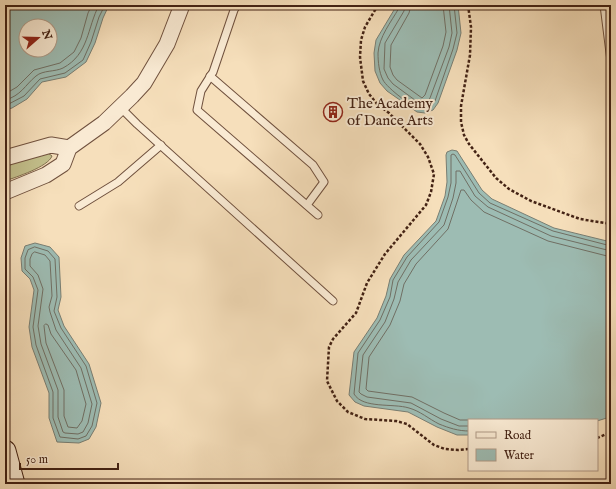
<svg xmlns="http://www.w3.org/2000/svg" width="616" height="489" font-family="'IM FELL English',serif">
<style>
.green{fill:#c3c08c;stroke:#837150}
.water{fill:#9dbcb3;stroke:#797e73;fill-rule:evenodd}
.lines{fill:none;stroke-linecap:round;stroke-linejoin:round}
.shore{stroke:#706f64;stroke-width:1}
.lane-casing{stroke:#70513e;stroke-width:9}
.street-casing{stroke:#70513e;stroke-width:17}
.secondary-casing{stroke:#432214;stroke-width:23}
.path{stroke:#432214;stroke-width:2.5;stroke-dasharray:3 2;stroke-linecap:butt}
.lane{stroke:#f9ead3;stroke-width:7}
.street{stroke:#f9ead3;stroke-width:15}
.secondary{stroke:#f9ead3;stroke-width:21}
.labels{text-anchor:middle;stroke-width:4;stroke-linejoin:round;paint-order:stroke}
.poi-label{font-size:15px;fill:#432214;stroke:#f9ead3;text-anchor:start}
</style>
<rect width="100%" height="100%" fill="#f6dfbb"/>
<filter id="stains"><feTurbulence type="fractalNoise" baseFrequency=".005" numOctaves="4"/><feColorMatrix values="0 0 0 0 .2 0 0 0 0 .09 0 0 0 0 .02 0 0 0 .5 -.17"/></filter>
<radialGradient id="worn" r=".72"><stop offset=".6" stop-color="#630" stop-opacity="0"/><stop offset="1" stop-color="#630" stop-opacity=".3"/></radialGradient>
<path class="green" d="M 48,153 L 52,156 C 48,167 16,177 5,181 L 5,165 Z"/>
<g class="water">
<path d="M 5,5 L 109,5 L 103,18 L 95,43 L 86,62 L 66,77 L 42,82 L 27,99 L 12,108 L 5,110 ZM 26,26 L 50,26 L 50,50 L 26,50 Z"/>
<path d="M 397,5 L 458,5 L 461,33 L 457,50 L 438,103 L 433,110 L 425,113 L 417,112 L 387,91 L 380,83 L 375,71 L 374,53 L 376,40 Z"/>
<path d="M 452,150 L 457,151 L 482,190 L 492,199 L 554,228 L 611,242 L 610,417 L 597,421 L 597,420 L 469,420 L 469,435 L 457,435 L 437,427 L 408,412 L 364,406 L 355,402 L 349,395 L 354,352 L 377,318 L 386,296 L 390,279 L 404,255 L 436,221 L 445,196 L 447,182 L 446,155 L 447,152 Z"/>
<path d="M 35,243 L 50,247 L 59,257 L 61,297 L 58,310 L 64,326 L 89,364 L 101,403 L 96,427 L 89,439 L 79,443 L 57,442 L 49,418 L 49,393 L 32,347 L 29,327 L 34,290 L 30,279 L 22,271 L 21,258 L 25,246 Z"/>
</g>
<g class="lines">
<g class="shore">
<path d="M 400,5 L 399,8 C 391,22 379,37 378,53 C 378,62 379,72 383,80 C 387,88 414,109 422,109 C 428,109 431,105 435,101 L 453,49 L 457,33 L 454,5"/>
<path d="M 405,5 L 404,11 L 385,43 L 384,69 L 388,78 L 393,84 L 419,103 C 425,105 427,102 430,98 L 449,47 L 452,33 L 449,5"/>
<path d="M 411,5 L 409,13 L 391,45 L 390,67 L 393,75 L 397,80 L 422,98 L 425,95 L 443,46 L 446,32 L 443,5"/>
<path d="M 5,94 L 17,87 L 34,70 L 60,63 L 74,52 L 81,38 L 88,13 L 92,5"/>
<path d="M 5,100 C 21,96 25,85 36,76 C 43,70 55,72 63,68 C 89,54 87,28 99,5"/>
<path d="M 5,106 L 24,96 L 40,79 L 65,73 L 83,60 L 91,42 L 99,17 L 105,5"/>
<path d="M 35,247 L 48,251 L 55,259 L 57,297 L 54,311 L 61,328 L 86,366 L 97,403 L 92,426 L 86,436 L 78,439 L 60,437 L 53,418 L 53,392 L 36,345 L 33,327 L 38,290 L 33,277 L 25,269 L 25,258 L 28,250 Z"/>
<path d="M 35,252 L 45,255 L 50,261 L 52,296 L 49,307 L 50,312 L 56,330 L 81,368 L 92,404 L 88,423 L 83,432 L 78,434 L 65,433 L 63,432 L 58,417 L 58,390 L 41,344 L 38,326 L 43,289 L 38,275 L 30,266 L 30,259 L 32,254 Z"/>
<path d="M 46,324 L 48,325 L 51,334 L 76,370 L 86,404 L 82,421 L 77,428 L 68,427 L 64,416 L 64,390 L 46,343 L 44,326 Z"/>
<path d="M 469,420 L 460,420 L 444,413 L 412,397 L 368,391 L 366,389 L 369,357 L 390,325 L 400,301 L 404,284 L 416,264 L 448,229 L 461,190 L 464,190 L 471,200 L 484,212 L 548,241 L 611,257"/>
<path d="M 469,426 L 459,426 L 441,419 L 411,403 L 367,397 L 361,394 L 359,392 L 363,355 L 385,322 L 394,299 L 398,282 L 411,260 L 444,225 L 453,198 L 456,183 L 456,171 L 460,171 L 475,196 L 488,207 L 551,236 L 611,251"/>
<path d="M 469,431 C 458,431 449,428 439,424 C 429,419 420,411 409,408 C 393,403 363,409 354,394 L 358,353 L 380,320 L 390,297 L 393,280 L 407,257 L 439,222 L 448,197 L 451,183 L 451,155 L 453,154 L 455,155 L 479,193 L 490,203 L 553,231 L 611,246"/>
</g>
<defs>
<g id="lane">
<path d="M 237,5 L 234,10 L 213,72 L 201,91 L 197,110 L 318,215"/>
<path d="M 604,5 L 611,61"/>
<path d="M 210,76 L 313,165 L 324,182 L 307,205"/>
<path d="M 121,108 L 137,124 L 333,301"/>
<path d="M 79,206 L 118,182 L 161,145"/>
</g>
<g id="street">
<path d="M 5,158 L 51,145 L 69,148"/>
<path d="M 5,192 L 46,175 L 63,164 L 69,148 L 104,123 L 132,96 L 144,83 L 167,44 L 182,5"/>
</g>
<path id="secondary" d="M 5,451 L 14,484"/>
</defs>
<use href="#lane" class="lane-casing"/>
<use href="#street" class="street-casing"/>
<use href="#secondary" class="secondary-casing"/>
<g class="path">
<path d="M 378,5 L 365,27 L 361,40 L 360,57 L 363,81 L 369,94 L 377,104 L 389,113 L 420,144 L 428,157 L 434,174 L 431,192 L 426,205 L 385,254 L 367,283 L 356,313 L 333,339 L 329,347 L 327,381 L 337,401 L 348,412 L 365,419 L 396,421 L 407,424 L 434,445 L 445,449 L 458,450 L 469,449"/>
<path d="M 468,5 L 471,27 L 470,55 L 461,106 L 461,122 L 464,135 L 469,144 L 496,178 L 509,189 L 531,201 L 580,219 L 611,224"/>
<path d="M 597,438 L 611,432"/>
</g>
<use href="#lane" class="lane"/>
<use href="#street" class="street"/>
<use href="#secondary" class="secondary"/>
</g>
<defs>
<symbol id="building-ring" viewBox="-11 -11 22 22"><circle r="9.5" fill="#f9ead3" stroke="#8f2418" stroke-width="1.5"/><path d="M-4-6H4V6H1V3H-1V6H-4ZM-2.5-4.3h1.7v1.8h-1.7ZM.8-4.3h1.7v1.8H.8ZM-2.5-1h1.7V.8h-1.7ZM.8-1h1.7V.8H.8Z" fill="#8f2418"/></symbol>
</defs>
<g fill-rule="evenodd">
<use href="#building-ring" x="322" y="101" width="22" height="22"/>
</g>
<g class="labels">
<g class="poi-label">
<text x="347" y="108">The Academy<tspan x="347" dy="17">of Dance Arts</tspan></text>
</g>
</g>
<rect width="616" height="489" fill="none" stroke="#f6dfbb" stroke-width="20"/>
<rect x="6" y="6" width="604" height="477" fill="none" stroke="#432214" stroke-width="2"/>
<rect x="10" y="10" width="596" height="469" fill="none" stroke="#432214"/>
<rect x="468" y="419" width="130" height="52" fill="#f9ead3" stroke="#b09a87"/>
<rect x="476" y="432" width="20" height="6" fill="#f9ead3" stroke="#b09a87"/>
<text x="504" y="439" font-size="12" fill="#432214">Road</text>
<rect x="476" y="449" width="20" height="12" fill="#9dbcb3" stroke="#b09a87"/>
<text x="504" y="459" font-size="12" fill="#432214">Water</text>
<g transform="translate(38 38) rotate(70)"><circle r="19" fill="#f9ead3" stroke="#b09a87"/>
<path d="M0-3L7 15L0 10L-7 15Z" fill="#8f2418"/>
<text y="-6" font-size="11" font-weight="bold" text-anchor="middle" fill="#432214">N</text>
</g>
<path d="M20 463v6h98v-6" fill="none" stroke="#432214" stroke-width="2"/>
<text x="26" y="463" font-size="12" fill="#432214" stroke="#f9ead3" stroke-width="3" paint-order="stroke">50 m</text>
<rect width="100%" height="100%" filter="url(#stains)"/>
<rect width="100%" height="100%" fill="url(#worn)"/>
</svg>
